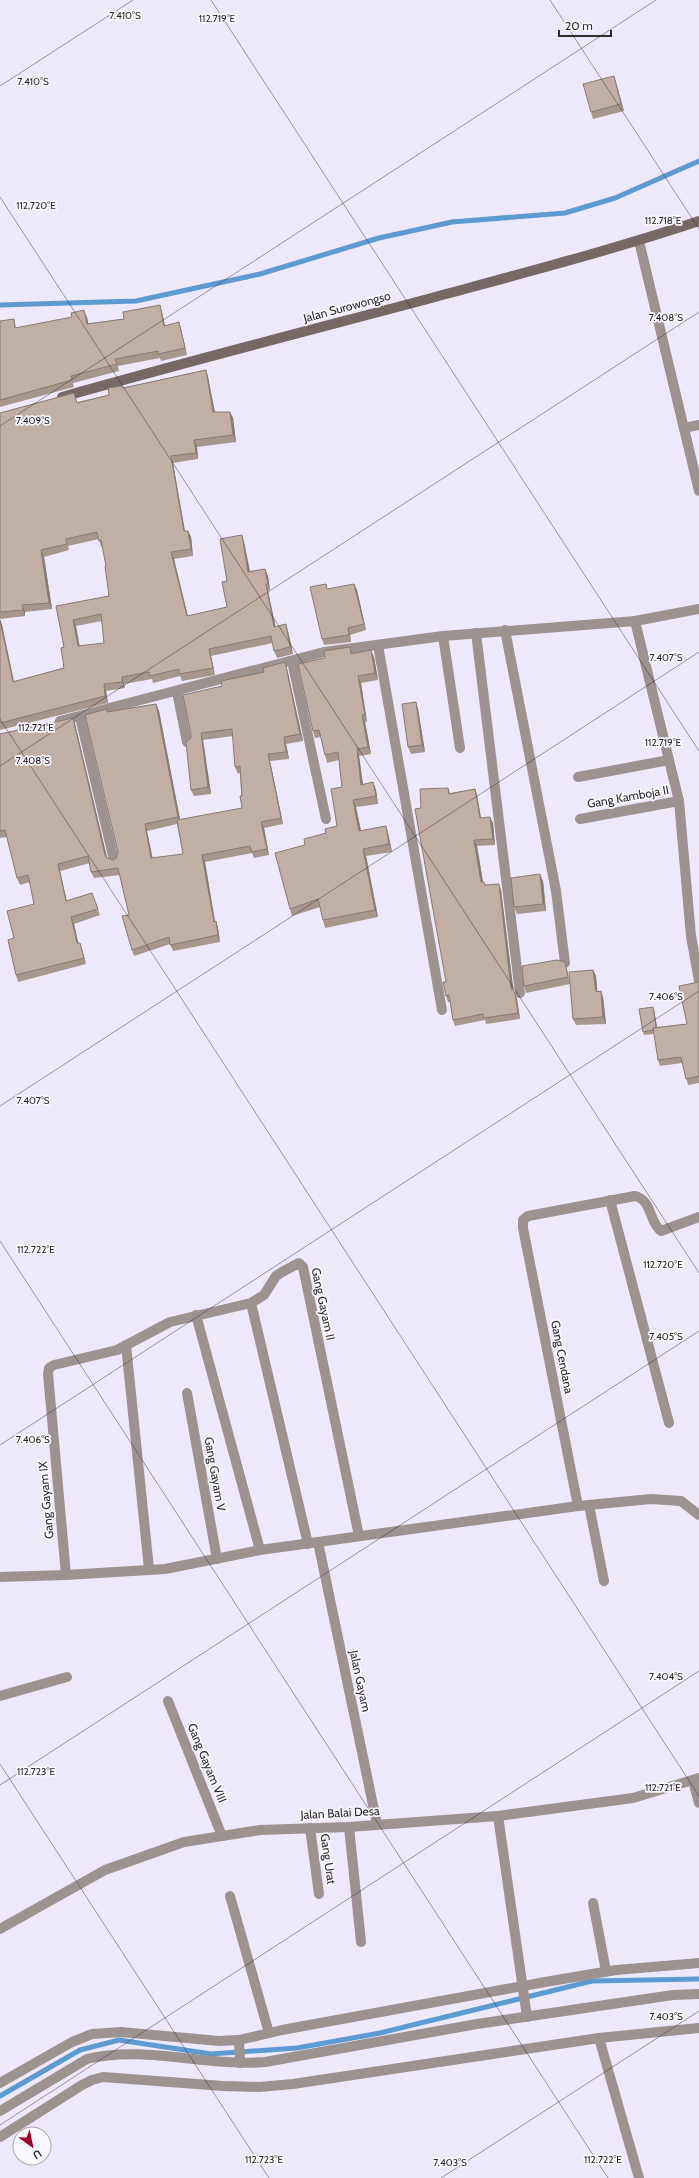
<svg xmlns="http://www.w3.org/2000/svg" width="699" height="2178" font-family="Cabin,sans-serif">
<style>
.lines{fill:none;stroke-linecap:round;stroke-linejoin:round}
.stream{stroke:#5e9ad2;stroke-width:5}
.street{stroke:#9c9290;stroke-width:10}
.secondary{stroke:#756865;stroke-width:10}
.wall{fill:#a6968d;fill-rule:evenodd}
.shaded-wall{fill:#877a73}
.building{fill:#c1aea4;stroke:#877a73;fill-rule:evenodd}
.ticks{fill:none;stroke:#2d2a31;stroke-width:1;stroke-opacity:0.45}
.labels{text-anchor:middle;stroke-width:3.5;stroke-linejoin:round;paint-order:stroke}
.street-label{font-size:12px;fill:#2d2a31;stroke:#f9f8fc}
.ticks-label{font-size:10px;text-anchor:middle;fill:#2d2a31;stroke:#f9f8fc;stroke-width:3.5;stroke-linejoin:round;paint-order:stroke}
</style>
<rect width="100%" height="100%" fill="#eee8fb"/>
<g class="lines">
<g class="stream">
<path d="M 0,305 L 136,301 L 260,274 L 379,238 L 452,222 L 565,213 L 615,198 L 699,161"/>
<path d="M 0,2096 L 80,2050 L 119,2040 L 211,2054 L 297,2048 L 380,2033 L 592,1981 L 699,1979"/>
</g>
<g class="street">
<path d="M 639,241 L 699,491"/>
<path d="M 684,428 L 699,425"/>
<path d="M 635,621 L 679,801 L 691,936 L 699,981"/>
<path d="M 505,630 L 556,891 L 565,963"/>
<path d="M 476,633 L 520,993"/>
<path d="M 443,636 L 460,748"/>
<path d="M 378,645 L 442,1010"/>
<path d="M 292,661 L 326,819"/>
<path d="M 177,692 L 187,742"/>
<path d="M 80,717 L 114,860"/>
<path d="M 60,721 L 324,652 L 443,636 L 635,621 L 699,609"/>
<path d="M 578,777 L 669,760"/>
<path d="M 580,819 L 679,801"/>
<path d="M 610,1200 L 669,1423"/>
<path d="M 251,1303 L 308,1544"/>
<path d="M 196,1315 L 260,1550"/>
<path d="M 126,1345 L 149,1569"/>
<path d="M 187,1393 L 217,1559"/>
<path d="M 589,1505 L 604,1581"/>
<path d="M 578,1506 L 523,1228 L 523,1220 L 528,1216 L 635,1196 C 652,1200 649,1222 661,1231 L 699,1217"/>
<path d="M 318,1542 L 377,1824"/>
<path d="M 66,1575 L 48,1374 L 49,1368 L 54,1365 L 117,1350 L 170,1322 L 251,1303 L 264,1295 L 276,1276 L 282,1272 L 299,1263 L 303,1267 L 359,1536"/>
<path d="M 0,1577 L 66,1575 L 165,1569 L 260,1550 L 578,1506 L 651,1499 L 681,1501 L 699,1515"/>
<path d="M 0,1696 L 67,1677"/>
<path d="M 168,1701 L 222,1836"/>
<path d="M 693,1781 L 699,1803"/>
<path d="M 498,1816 L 527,2017"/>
<path d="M 349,1827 L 361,1942"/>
<path d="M 310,1828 L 319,1894"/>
<path d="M 230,1896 L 269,2033"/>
<path d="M 593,1903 L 606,1971"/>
<path d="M 0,1929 L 105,1870 L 184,1842 L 260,1830 L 349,1827 L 498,1816 L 633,1798 L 699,1778"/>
<path d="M 599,2038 L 639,2178"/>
<path d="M 239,2040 L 240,2063"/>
<path d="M 0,2083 L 72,2042 L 92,2034 L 121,2032 L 219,2041 L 239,2040 L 282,2030 L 545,1982 L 616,1970 L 699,1963"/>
<path d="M 0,2111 L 87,2059 C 145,2045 206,2067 265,2062 L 477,2024 L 673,1995 L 699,1994"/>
<path d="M 0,2137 L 82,2085 L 92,2080 L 103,2077 L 223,2086 L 259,2087 L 293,2084 L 599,2038 L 699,2028"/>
</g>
<path class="secondary" d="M 62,397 C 182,363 303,332 424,300 C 516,275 609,251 699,221"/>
</g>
<g class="wall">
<path d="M 614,76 L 624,111 L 593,119 L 591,112 Z"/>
<path d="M 162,312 L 165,325 L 181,329 L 187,355 L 161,361 L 160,358 L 118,366 L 119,371 L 73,383 L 74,387 L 0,407 L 0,321 L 14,319 L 16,328 L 87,317 L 88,324 L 124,319 Z"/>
<path d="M 206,370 L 208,377 L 215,412 L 230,412 L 233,418 L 236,442 L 197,447 L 198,459 L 173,463 L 185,531 L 188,531 L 191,537 L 193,556 L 174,559 L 188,616 L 227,607 L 227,581 L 244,542 L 250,571 L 265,569 L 268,576 L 270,590 L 268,591 L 275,627 L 288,631 L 293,654 L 277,658 L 274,651 L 273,643 L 211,656 L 215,675 L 182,681 L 180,676 L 153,683 L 152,679 L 124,684 L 125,688 L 106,691 L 108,703 L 0,730 L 0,620 L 2,625 L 14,681 L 64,668 L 64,647 L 56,606 L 109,596 L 106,566 L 103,547 L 101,547 L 99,539 L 68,546 L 69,550 L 44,557 L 52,609 L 25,612 L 25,616 L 0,619 L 0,413 L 74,393 L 77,402 L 109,395 L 123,388 ZM 102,621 L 104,643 L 79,646 L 76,626 Z"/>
<path d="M 354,584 L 357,590 L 366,630 L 350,635 L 351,642 L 324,645 L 322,639 L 328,589 Z"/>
<path d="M 352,654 L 374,657 L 378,680 L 361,683 L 367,722 L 365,722 L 371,754 L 359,756 L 363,784 L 373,782 L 376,790 L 378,804 L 356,807 L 361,830 L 388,833 L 392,852 L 366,856 L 378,917 L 325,928 L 323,920 L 320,907 L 292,916 L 290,909 L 305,845 L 337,826 L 342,787 L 339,760 L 327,763 L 325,755 L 321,737 L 315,738 L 313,731 L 325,658 Z"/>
<path d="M 287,669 L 303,741 L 286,744 L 289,759 L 270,761 L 283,824 L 264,828 L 269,855 L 254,858 L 252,853 L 205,862 L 215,921 L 218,928 L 220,942 L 173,951 L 170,944 L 134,956 L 132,950 L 129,915 L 120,875 L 94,878 L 91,872 L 90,863 L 60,871 L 67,901 L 92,893 L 100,915 L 74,924 L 78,943 L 82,949 L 86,964 L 18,982 L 16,975 L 14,938 L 34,904 L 30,882 L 20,885 L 17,878 L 7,837 L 0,838 L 0,734 L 73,718 L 75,724 L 107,857 L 107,858 L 113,860 L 116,858 L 118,852 L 108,712 L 156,704 L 159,711 L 180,820 L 242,808 L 240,773 L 238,774 L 235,767 L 233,736 L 203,740 L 211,794 L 194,796 L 191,790 L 191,738 L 222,686 ZM 177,824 L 183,854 L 152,858 L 147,831 Z"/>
<path d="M 416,702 L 418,709 L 425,752 L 411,754 L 408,747 Z"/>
<path d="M 448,788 L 450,793 L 475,789 L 477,795 L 481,818 L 493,823 L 495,845 L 477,846 L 483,882 L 484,882 L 485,885 L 501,890 L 513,990 L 517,999 L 520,1019 L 486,1024 L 485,1020 L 455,1026 L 453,1020 L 450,1002 L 448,1002 L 446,996 Z"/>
<path d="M 543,881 L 546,911 L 517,914 L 514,907 Z"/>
<path d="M 565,962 L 567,969 L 570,984 L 526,993 L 524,986 Z"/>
<path d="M 593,970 L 596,976 L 597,991 L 603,997 L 606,1024 L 576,1025 L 573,1019 Z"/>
<path d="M 699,982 L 699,1083 L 688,1085 L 682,1063 L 660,1066 L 658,1060 L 654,1034 L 644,1035 L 643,1032 L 654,1010 L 657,1027 L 687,1024 Z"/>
</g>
<g class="shaded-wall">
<path d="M 614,76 L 624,111 L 621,104 Z"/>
<path d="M 160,305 L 162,312 L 166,332 L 164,326 Z"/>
<path d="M 84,310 L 87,317 L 90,331 L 87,324 Z"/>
<path d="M 179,322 L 181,329 L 187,355 L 185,348 Z"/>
<path d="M 206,370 L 208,377 L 216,419 L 213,412 Z"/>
<path d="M 230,412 L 233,418 L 236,442 L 233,435 Z"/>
<path d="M 194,440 L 197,447 L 198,459 L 196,453 Z"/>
<path d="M 171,456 L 173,463 L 186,538 L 184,531 Z"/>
<path d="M 188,531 L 191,537 L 193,556 L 191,549 Z"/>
<path d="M 242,535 L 244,542 L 251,578 L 248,572 Z"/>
<path d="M 41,550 L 44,557 L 52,609 L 49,603 Z"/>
<path d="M 171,552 L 174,559 L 189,622 L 187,616 Z"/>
<path d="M 265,569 L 268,576 L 270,590 L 268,584 Z"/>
<path d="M 266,584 L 268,591 L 277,633 L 274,627 Z"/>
<path d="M 354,584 L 357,590 L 366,630 L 364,624 Z"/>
<path d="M 22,605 L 25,612 L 25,616 L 23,610 Z"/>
<path d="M 0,620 L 2,625 L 15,688 L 13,682 Z"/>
<path d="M 73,620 L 76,626 L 81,653 L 78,646 Z"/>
<path d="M 286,624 L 288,631 L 293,654 L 290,647 Z"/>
<path d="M 348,628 L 350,635 L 351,642 L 349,635 Z"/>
<path d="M 209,649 L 211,656 L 215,675 L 213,668 Z"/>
<path d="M 371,650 L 374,657 L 378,680 L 375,673 Z"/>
<path d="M 285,662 L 287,669 L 303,741 L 300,734 Z"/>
<path d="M 358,676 L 361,683 L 367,722 L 365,715 Z"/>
<path d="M 122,677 L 124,684 L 125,688 L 122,682 Z"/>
<path d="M 104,684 L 106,691 L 108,703 L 105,696 Z"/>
<path d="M 416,702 L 418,709 L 425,752 L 422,745 Z"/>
<path d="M 156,704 L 159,711 L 181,824 L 178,817 Z"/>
<path d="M 362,715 L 365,722 L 371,754 L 368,747 Z"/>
<path d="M 73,718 L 75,724 L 108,862 L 105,855 Z"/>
<path d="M 201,733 L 203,740 L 211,794 L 208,787 Z"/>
<path d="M 284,737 L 286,744 L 289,759 L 286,752 Z"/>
<path d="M 357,749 L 359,756 L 364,792 L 361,785 Z"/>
<path d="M 268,754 L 270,761 L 283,824 L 281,818 Z"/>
<path d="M 373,782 L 376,790 L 378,804 L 376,796 Z"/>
<path d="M 475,789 L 477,795 L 482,824 L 480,818 Z"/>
<path d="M 353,800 L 356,807 L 362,838 L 359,831 Z"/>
<path d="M 490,817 L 493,823 L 495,845 L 493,839 Z"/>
<path d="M 261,822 L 264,828 L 269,855 L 267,849 Z"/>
<path d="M 145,824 L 147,831 L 154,864 L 151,858 Z"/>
<path d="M 386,826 L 388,833 L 392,852 L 389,844 Z"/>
<path d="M 474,840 L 477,846 L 484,888 L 481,882 Z"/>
<path d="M 363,849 L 366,856 L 378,917 L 375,910 Z"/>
<path d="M 202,855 L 205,862 L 216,928 L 214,922 Z"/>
<path d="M 58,864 L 60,871 L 68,908 L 66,901 Z"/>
<path d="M 540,874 L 543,881 L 546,911 L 543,904 Z"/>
<path d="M 499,884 L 501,890 L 514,994 L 511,988 Z"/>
<path d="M 71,917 L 74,924 L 80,950 L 77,943 Z"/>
<path d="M 216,921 L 218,928 L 220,942 L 218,935 Z"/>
<path d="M 80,943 L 82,949 L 86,964 L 84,958 Z"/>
<path d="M 593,970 L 596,976 L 598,998 L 596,992 Z"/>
<path d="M 601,991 L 603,997 L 606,1024 L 603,1017 Z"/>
<path d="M 515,993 L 517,999 L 520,1019 L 518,1013 Z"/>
<path d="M 653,1007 L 654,1010 L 658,1033 L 656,1029 Z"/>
</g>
<g class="building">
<path d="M 614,76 L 621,104 L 591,112 L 583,84 Z"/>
<path d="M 160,305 L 164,326 L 179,322 L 185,348 L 158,354 L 158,351 L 115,359 L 117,364 L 71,376 L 72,380 L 0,400 L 0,321 L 14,319 L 15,328 L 72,317 L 71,313 L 84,310 L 87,324 L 124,319 L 123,312 Z"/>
<path d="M 206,370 L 213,412 L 230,412 L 233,435 L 194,440 L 196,453 L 171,456 L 184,531 L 188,531 L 191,549 L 171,552 L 187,616 L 227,607 L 222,582 L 227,581 L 220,539 L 242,535 L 248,572 L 265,569 L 268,584 L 266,584 L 274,627 L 286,624 L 290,647 L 274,651 L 271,636 L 209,649 L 213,668 L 179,674 L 179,669 L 150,676 L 149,672 L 122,677 L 122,682 L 104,684 L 105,696 L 0,723 L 0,620 L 13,682 L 64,668 L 61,648 L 64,647 L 56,606 L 109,596 L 105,566 L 106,566 L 101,540 L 99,541 L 97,532 L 66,539 L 67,544 L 41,550 L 49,603 L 22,605 L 23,610 L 0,612 L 0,413 L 74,393 L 77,403 L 109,395 L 108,388 L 122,386 L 123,388 ZM 101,614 L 104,643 L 78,646 L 73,620 Z"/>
<path d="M 326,584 L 327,589 L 354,584 L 364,624 L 348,628 L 349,635 L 322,639 L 310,587 Z"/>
<path d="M 350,647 L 351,654 L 371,650 L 375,673 L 358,676 L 365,715 L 362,715 L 368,747 L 357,749 L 361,785 L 373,782 L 376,796 L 353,800 L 359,831 L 386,826 L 389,844 L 363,849 L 375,910 L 323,920 L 318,899 L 290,909 L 275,853 L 305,845 L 304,839 L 326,833 L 325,829 L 337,826 L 331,789 L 342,787 L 338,752 L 325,755 L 319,730 L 313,731 L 298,664 L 325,658 L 324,651 Z"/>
<path d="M 285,662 L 300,734 L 284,737 L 286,752 L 268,754 L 281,818 L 261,822 L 267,849 L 252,852 L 250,846 L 202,855 L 214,922 L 216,921 L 218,935 L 170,945 L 169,937 L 132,950 L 122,916 L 129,915 L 118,868 L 91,872 L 88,856 L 58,864 L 66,901 L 92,893 L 98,909 L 71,917 L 77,943 L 80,943 L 84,958 L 16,975 L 8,940 L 14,938 L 7,911 L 34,904 L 28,875 L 17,878 L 5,830 L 0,831 L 0,734 L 73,718 L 105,855 L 107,858 L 113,860 L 116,858 L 118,852 L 85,715 L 107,709 L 107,712 L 156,704 L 178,817 L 145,824 L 151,858 L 183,854 L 177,820 L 242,808 L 240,796 L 242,796 L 240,766 L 235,767 L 232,729 L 201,733 L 208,787 L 191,790 L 186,742 L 191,738 L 191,734 L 183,695 L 222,686 L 221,681 L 264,672 L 263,668 Z"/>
<path d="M 416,702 L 422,745 L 408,747 L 402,704 Z"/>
<path d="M 448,788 L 449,794 L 475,789 L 480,818 L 490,817 L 493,839 L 474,840 L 481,882 L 484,882 L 485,885 L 499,884 L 511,988 L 515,993 L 518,1013 L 484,1018 L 483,1014 L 453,1020 L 449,995 L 446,996 L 443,982 L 446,982 L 415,809 L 421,808 L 420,789 Z"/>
<path d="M 540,874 L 543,904 L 514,907 L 511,878 Z"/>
<path d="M 557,960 L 565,962 L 568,977 L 524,986 L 522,966 Z"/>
<path d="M 593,970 L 596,992 L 601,991 L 603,1017 L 573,1019 L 569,972 Z"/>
<path d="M 699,982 L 699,1076 L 686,1079 L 681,1057 L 658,1060 L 653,1028 L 687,1024 L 679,986 Z"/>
<path d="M 653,1007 L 656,1027 L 653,1028 L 653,1030 L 643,1032 L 639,1009 Z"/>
</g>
<path class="ticks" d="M 211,0 L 699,751M 550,0 L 699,229M 0,86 L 133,0M 0,197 L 699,1273M 0,426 L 656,0M 0,719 L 699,1796M 0,766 L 699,312M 0,1106 L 699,652M 0,1241 L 608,2178M 0,1445 L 699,991M 0,1764 L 269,2178M 0,1785 L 699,1331M 0,2125 L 699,1671M 441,2178 L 699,2011"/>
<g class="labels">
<g class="street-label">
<text transform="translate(347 307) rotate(-15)" y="4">Jalan Surowongso</text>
<text transform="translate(628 797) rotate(-10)" y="4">Gang Kamboja II</text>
<text transform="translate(323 1304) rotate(78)" y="4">Gang Gayam II</text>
<text transform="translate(562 1357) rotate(79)" y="4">Gang Cendana</text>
<text transform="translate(215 1474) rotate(80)" y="4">Gang Gayam V</text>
<text transform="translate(46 1500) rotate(-95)" y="4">Gang Gayam IX</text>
<text transform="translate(360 1681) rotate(78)" y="4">Jalan Gayam</text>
<text transform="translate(207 1763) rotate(68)" y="4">Gang Gayam VIII</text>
<text transform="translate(340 1813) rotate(-3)" y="4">Jalan Balai Desa</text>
<text transform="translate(328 1859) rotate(82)" y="4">Gang Urat</text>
</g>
</g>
<g class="ticks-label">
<text x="125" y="19">7.410°S</text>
<text x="217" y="22">112.719°E</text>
<text x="33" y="85">7.410°S</text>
<text x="36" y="209">112.720°E</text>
<text x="663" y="224">112.718°E</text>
<text x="666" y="321">7.408°S</text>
<text x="33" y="424">7.409°S</text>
<text x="666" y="661">7.407°S</text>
<text x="36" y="731">112.721°E</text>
<text x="663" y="746">112.719°E</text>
<text x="33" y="764">7.408°S</text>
<text x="666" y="1000">7.406°S</text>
<text x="33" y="1104">7.407°S</text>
<text x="36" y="1253">112.722°E</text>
<text x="663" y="1268">112.720°E</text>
<text x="666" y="1340">7.405°S</text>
<text x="33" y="1443">7.406°S</text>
<text x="666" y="1680">7.404°S</text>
<text x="36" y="1775">112.723°E</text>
<text x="663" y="1791">112.721°E</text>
<text x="666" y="2020">7.403°S</text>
<text x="264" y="2163">112.723°E</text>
<text x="603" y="2163">112.722°E</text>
<text x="450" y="2166">7.403°S</text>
</g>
<g transform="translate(32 2146) rotate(147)"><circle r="19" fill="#f9f8fc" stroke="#a7a6ab"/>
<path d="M0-3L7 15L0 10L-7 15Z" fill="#a1012a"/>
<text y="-6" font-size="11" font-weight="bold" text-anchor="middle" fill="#2d2a31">U</text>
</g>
<path d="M559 30v6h52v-6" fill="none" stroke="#2d2a31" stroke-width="2"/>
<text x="565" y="30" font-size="12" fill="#2d2a31" stroke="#f9f8fc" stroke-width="3" paint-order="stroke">20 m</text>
</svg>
